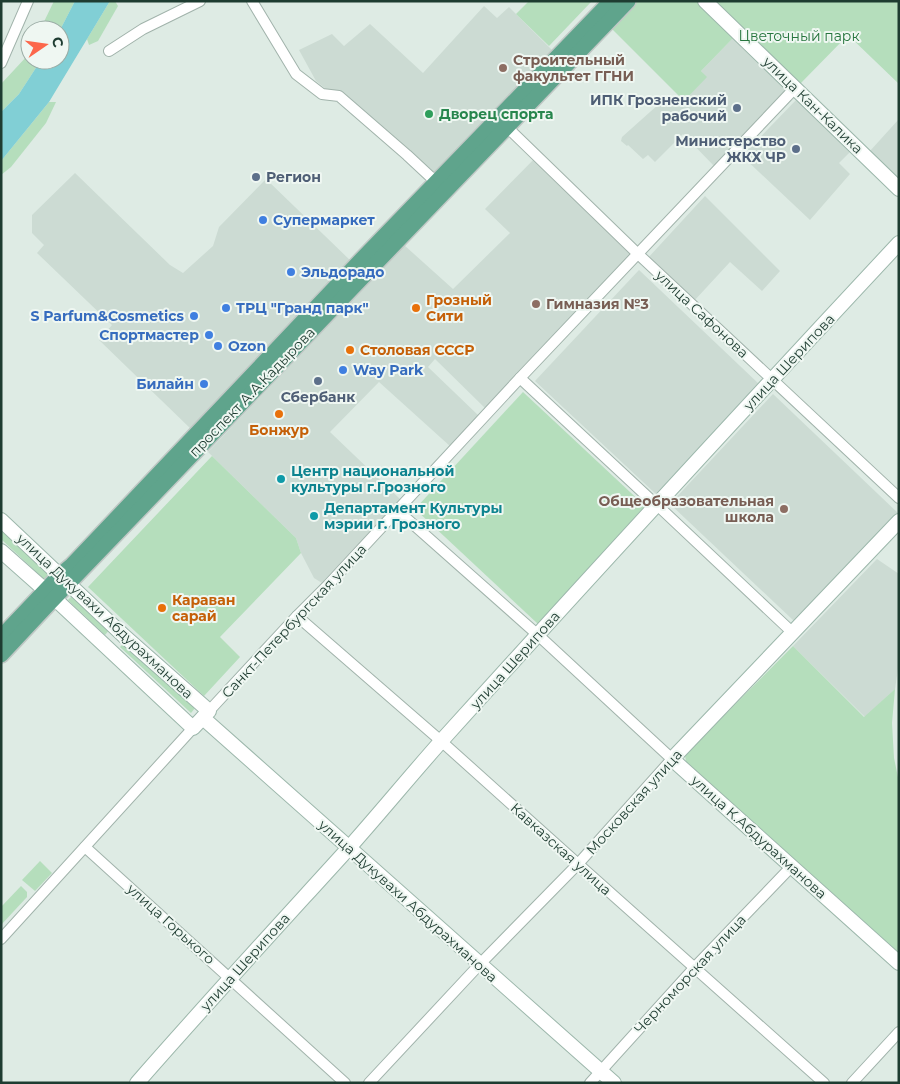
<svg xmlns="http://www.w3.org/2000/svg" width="900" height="1084" font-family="Montserrat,sans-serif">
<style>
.built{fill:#ccdbd3}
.green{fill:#b5debc}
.water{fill:#81cfd5}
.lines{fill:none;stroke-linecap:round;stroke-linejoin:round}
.street-casing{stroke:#a1b3ab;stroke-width:12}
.secondary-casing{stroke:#9cb7ab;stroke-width:16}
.primary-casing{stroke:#c0c8c5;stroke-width:18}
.street{stroke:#fff;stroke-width:10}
.secondary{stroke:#fff;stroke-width:14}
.primary{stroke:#5fa48c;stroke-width:15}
.education-dot{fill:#8d6e63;stroke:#eff7f2;stroke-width:2}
.service-dot{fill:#5c6f8a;stroke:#eff7f2;stroke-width:2}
.leisure-dot{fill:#2e9e5b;stroke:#eff7f2;stroke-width:2}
.shop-dot{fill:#3f7fe0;stroke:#eff7f2;stroke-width:2}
.food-dot{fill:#e8710a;stroke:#eff7f2;stroke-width:2}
.culture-dot{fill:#0f9aa8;stroke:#eff7f2;stroke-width:2}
.labels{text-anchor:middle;stroke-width:4;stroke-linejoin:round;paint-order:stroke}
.park-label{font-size:14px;fill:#26753e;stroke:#eff7f2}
.education-label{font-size:14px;font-weight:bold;fill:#785e54;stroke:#eff7f2;text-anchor:start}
.service-label{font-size:14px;font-weight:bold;fill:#4e5e75;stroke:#eff7f2;text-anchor:end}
.street-label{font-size:14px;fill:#1e3c31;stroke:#eff7f2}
.leisure-label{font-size:14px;font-weight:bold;fill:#27864d;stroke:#eff7f2;text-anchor:start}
.shop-label{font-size:14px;font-weight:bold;fill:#366cbe;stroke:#eff7f2;text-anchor:start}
.food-label{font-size:14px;font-weight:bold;fill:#c56008;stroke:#eff7f2;text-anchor:start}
.culture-label{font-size:14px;font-weight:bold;fill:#0d838f;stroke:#eff7f2;text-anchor:start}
</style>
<rect width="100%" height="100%" fill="#deebe4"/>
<g class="built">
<path d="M 484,6 L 497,18 L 509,7 L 554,52 L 434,176 L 316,81 L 299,50 L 332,34 L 344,46 L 370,24 L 423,73 Z"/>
<path d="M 734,37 L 787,90 L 715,167 L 683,134 L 655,162 L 648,155 L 643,159 L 628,145 L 627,146 L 621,141 L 622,137 L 669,95 L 678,105 L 684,101 L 706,77 L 701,71 Z"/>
<path d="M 797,99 L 852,150 L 839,163 L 850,174 L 810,220 L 742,156 Z"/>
<path d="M 899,119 L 899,179 L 870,151 Z"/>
<path d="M 539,154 L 636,249 L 487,410 L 435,359 L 428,367 L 479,416 L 451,447 L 379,382 L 330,432 L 400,499 L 322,583 L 314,578 L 301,553 L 296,538 L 208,452 L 404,245 L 453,289 L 510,233 L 485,209 Z"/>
<path d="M 75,173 L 170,265 L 183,273 L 213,246 L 219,227 L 266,179 L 353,263 L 192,430 L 99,340 L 112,325 L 37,253 L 44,245 L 32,233 L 32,215 Z"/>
<path d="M 705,196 L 780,271 L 762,291 L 730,262 L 694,301 L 647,259 Z"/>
<path d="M 639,270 L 760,385 L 657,495 L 535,381 Z"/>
<path d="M 773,394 L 899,514 L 794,621 L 670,504 Z"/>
<path d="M 877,559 L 899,574 L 899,662 L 895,689 L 865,717 L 793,646 Z"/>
</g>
<g class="green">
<path d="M 54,1 L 75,1 L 60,30 L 40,30 Z"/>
<path d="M 110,1 L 115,1 L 118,6 L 98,41 L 89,45 L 87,39 Z"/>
<path d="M 529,1 L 592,1 L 549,46 L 516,14 Z"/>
<path d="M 635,1 L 697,1 L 734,37 L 701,71 L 707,77 L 684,101 L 610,27 Z"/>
<path d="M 714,1 L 899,1 L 899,84 L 848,35 L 799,85 Z"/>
<path d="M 30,51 L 30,60 L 41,60 L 19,94 L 1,112 L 1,84 L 28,55 Z"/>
<path d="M 49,102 L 56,102 L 46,123 L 11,167 L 1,175 L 1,161 Z"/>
<path d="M 523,392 L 645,506 L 538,624 L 415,509 Z"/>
<path d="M 212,456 L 296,538 L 301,553 L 220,637 L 240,657 L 204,696 L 88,587 Z"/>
<path d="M 1,527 L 52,574 L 46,581 L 1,539 Z"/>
<path d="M 73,595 L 110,629 L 105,635 L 68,600 Z"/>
<path d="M 125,642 L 195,708 L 191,713 L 120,647 Z"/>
<path d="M 793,646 L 864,717 L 895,689 L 892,723 L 894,758 L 899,782 L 899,953 L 686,762 L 685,755 Z"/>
<path d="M 40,861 L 52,873 L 35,891 L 22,880 Z"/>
<path d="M 21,886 L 27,892 L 27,897 L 1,925 L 1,907 Z"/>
</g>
<path class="water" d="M 75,1 L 110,1 L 49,102 L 1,161 L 1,112 L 19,94 L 41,60 L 60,60 L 60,30 Z"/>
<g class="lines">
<defs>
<g id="street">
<path d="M 252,1 L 296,74 L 322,94 L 339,96 L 407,155 L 436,182"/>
<path d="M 109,51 L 143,29 L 200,1"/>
<path d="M 1,63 L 28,1"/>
<path d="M 507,127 L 638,254 L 899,498"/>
<path d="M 520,378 L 651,500"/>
<path d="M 656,504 L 792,632"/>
<path d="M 297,616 L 441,741 L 578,864 L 824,1083"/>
<path d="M 209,711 L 297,616 L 328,585 L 520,378 L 795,88"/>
<path d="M 85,847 L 345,1083"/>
<path d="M 1,939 L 193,728"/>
<path d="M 369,1083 L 480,964 L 578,864 L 672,759 L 538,635 L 397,510"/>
<path d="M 590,1083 L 695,967 L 792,866"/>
<path d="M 852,1083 L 899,1032"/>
</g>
<g id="secondary">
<path d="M 705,1 L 899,189"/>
<path d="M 1,520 L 124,636 L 209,711 L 193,728 L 54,598 L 1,551"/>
<path d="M 899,521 L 672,759 L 899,963"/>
<path d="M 203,718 L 614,1083"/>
<path d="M 137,1083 C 206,1004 277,927 347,850 C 380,813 411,775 444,738 C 594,572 746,407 899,243"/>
</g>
<g id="primary">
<path d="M 1,637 L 60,575 L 72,565 L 361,260 L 611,1"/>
<path d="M 1,655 L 44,609 L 628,1"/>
</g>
</defs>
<use href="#street" class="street-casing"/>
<use href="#secondary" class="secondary-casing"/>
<use href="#primary" class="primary-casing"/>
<use href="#street" class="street"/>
<use href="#secondary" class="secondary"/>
<use href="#primary" class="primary"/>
</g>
<g class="education-dot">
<circle cx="503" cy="68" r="5"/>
<circle cx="536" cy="304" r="5"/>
<circle cx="784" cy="509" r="5"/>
</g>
<g class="service-dot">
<circle cx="737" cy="108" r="5"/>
<circle cx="796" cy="149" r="5"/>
<circle cx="256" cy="177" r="5"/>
<circle cx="318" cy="381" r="5"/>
</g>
<circle class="leisure-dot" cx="429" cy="114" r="5"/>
<g class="shop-dot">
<circle cx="263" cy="220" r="5"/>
<circle cx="291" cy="272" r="5"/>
<circle cx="226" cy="308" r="5"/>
<circle cx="194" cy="316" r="5"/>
<circle cx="209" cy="335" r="5"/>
<circle cx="218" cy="346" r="5"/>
<circle cx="343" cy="370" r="5"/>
<circle cx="204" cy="384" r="5"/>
</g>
<g class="food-dot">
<circle cx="416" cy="308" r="5"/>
<circle cx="350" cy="350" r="5"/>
<circle cx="279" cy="414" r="5"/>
<circle cx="162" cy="608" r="5"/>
</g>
<g class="culture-dot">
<circle cx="281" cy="479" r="5"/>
<circle cx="314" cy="516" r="5"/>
</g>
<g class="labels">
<g class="park-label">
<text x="799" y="41">Цветочный парк</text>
</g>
<g class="education-label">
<text x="513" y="65">Строительный<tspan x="513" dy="16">факультет ГГНИ</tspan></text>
<text x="546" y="309">Гимназия №3</text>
<text x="774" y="506" text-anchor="end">Общеобразовательная<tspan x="774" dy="16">школа</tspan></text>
</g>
<g class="service-label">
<text x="727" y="105">ИПК Грозненский<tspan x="727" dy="16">рабочий</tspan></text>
<text x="786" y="146">Министерство<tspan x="786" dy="16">ЖКХ ЧР</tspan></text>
<text x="266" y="182" text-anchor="start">Регион</text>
<text x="318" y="402" text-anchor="middle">Сбербанк</text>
</g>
<g class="street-label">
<text transform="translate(813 105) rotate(44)" y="5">улица Кан-Калика</text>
<text transform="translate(702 314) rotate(43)" y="5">улица Сафонова</text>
<text transform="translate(789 362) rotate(-47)" y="5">улица Шерипова</text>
<text transform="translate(252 392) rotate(-46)" y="5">проспект А.А.Кадырова</text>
<text transform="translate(105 616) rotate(43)" y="5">улица Дукувахи Абдурахманова</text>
<text transform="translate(294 621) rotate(-47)" y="5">Санкт-Петербургская улица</text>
<text transform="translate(515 660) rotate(-48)" y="5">улица Шерипова</text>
<text transform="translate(634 802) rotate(-48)" y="5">Московская улица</text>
<text transform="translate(759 837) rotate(42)" y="5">улица К.Абдурахманова</text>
<text transform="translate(561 849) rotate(42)" y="5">Кавказская улица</text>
<text transform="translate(408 901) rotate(42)" y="5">улица Дукувахи Абдурахманова</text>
<text transform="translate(171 924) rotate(42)" y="5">улица Горького</text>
<text transform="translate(245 962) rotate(-48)" y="5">улица Шерипова</text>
<text transform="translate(690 974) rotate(-47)" y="5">Черноморская улица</text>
</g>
<g class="leisure-label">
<text x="439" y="119">Дворец спорта</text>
</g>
<g class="shop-label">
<text x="273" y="225">Супермаркет</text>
<text x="301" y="277">Эльдорадо</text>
<text x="236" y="313">ТРЦ "Гранд парк"</text>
<text x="184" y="321" text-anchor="end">S Parfum&amp;Cosmetics</text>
<text x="199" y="340" text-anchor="end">Спортмастер</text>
<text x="228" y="351">Ozon</text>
<text x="353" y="375">Way Park</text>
<text x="194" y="389" text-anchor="end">Билайн</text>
</g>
<g class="food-label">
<text x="426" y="305">Грозный<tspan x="426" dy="16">Сити</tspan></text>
<text x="360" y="355">Столовая СССР</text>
<text x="279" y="435" text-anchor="middle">Бонжур</text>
<text x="172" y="605">Караван<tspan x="172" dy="16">сарай</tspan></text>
</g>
<g class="culture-label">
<text x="291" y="476">Центр национальной<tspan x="291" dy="16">культуры г.Грозного</tspan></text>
<text x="324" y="513">Департамент Культуры<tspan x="324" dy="16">мэрии г. Грозного</tspan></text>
</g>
</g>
<rect width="900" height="1084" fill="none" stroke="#1e3c31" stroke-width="5"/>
<g transform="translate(45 45) rotate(77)"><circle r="24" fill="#eff7f2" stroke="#9baca5"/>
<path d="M0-4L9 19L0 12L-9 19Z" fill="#fc674b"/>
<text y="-8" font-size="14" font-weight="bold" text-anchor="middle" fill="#1e3c31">С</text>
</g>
</svg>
